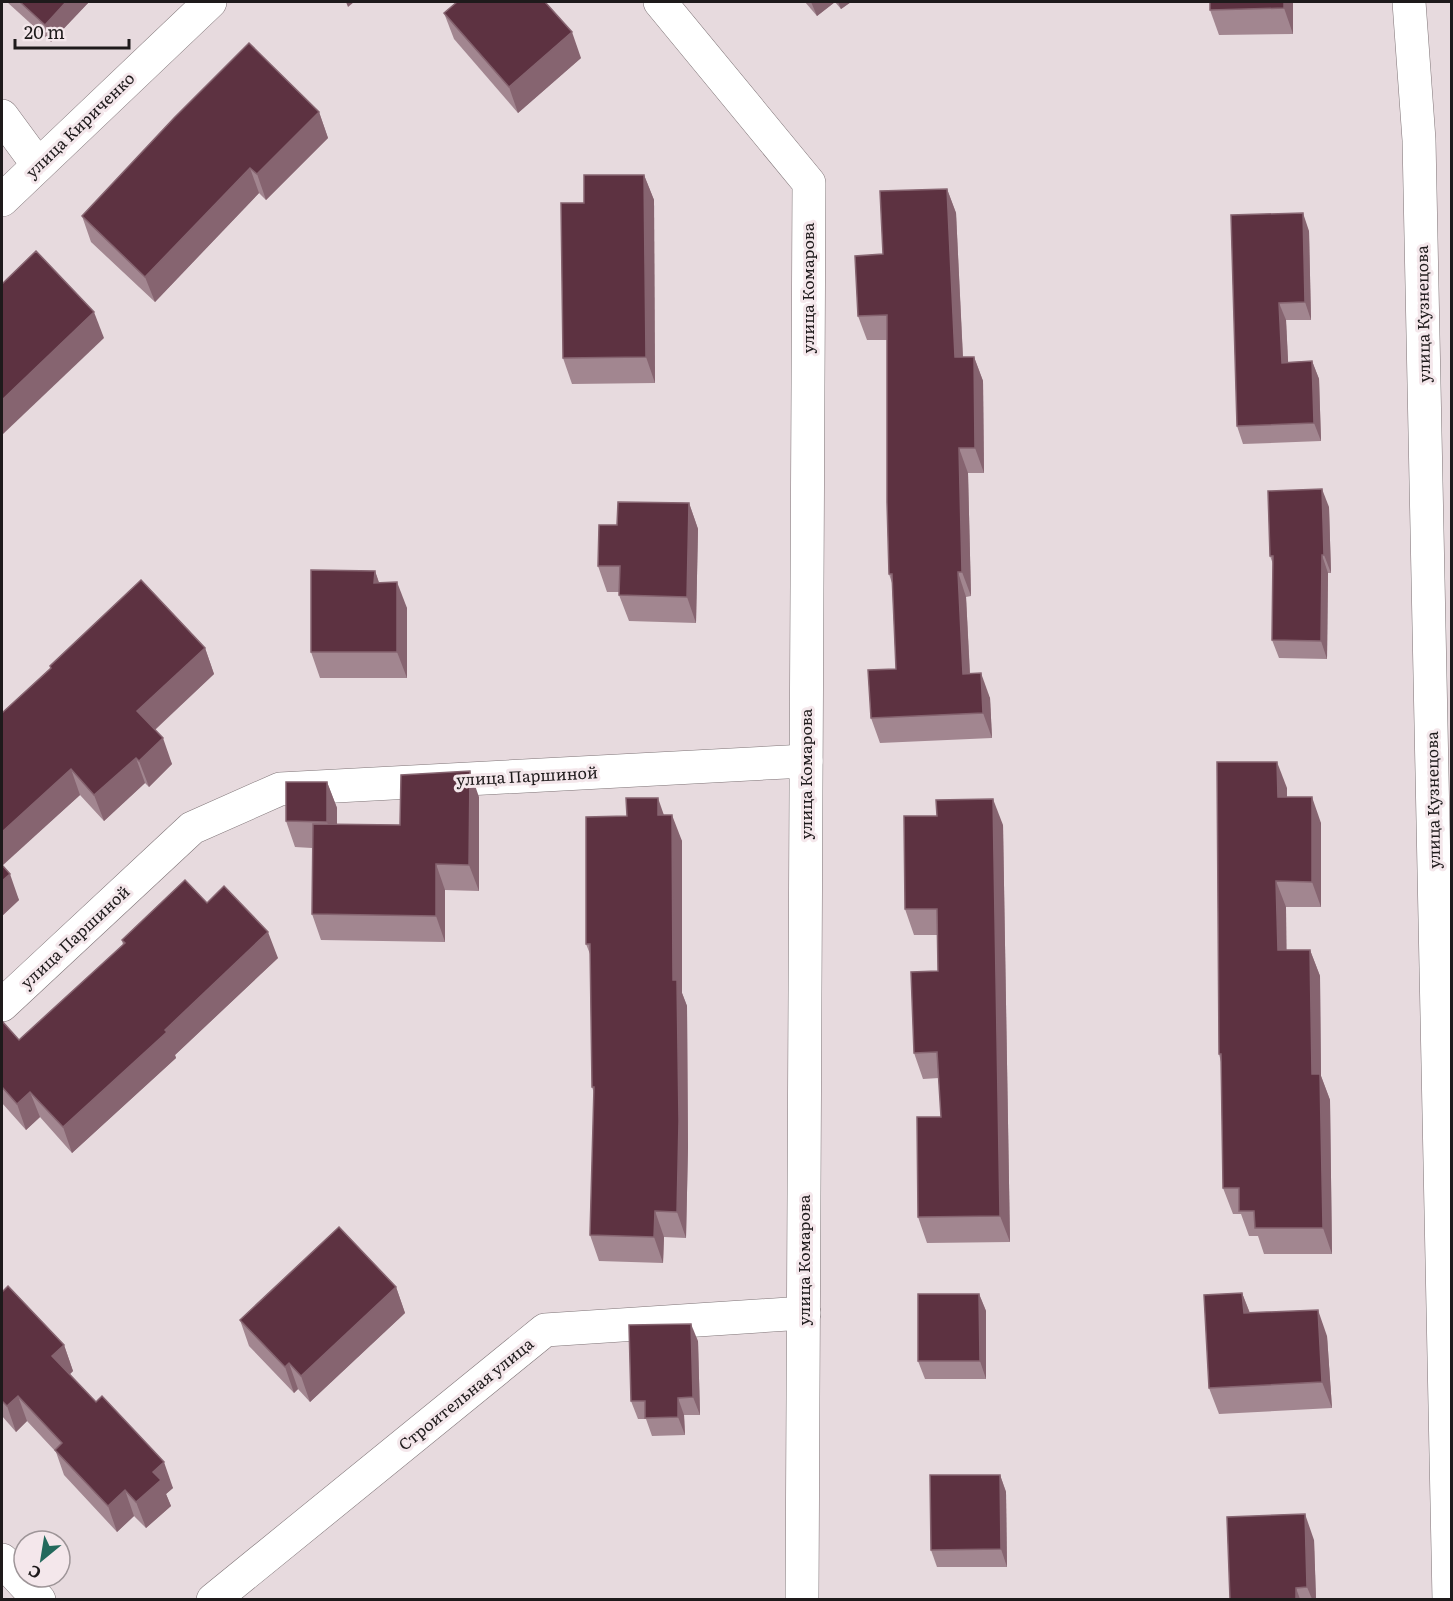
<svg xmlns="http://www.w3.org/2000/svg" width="1453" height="1601" font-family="Literata,serif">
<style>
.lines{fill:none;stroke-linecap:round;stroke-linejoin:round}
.street-casing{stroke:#7e7376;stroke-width:34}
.street{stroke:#fff;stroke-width:33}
.wall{fill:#a28690}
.shaded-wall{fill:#866470}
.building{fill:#5d3241;stroke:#866470;stroke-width:1.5}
.labels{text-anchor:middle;stroke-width:6;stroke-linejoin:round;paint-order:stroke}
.street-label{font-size:16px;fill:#1e1a1b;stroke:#f4e7eb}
</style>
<rect width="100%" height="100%" fill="#e7dade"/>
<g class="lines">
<defs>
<g id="street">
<path d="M 660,2 L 809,183 L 802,1600"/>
<path d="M 1409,2 L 1419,140 L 1449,1600"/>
<path d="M 2,116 L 38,165"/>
<path d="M 2,200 L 210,2"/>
<path d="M 2,1005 L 192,828 L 280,789 L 806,761"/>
<path d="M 2,1560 L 39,1600"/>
<path d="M 213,1600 L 545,1330 L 804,1313"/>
</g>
</defs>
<use href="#street" class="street-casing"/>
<use href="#street" class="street"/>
</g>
<g class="wall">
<path d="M 7,2 L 89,2 L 51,42 Z"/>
<path d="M 805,2 L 835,2 L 817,16 Z"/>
<path d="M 835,2 L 851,2 L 841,9 Z"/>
<path d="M 1293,2 L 1293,34 L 1219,35 L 1210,10 Z"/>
<path d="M 444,13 L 581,58 L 518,113 L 454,39 Z"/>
<path d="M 319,112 L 328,138 L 266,200 L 259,193 L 155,302 L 91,242 L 82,216 Z"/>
<path d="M 644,175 L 654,200 L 655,383 L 572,384 L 563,358 L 584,203 Z"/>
<path d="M 947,189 L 956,213 L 963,357 L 974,357 L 983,381 L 984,473 L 968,473 L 971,596 L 966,597 L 970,673 L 990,698 L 992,738 L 880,743 L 871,718 L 896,669 L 892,583 L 889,574 L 887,340 L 867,340 L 858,316 L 883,254 Z"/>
<path d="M 1231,215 L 1309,231 L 1311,320 L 1286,320 L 1288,362 L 1312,361 L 1319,379 L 1321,441 L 1243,444 L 1237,426 Z"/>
<path d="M 689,503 L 698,529 L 696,623 L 629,621 L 619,595 L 619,592 L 607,592 L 598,566 L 617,525 Z"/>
<path d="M 1329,507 L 1331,573 L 1328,573 L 1327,659 L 1279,658 L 1272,640 L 1273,564 L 1270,556 Z"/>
<path d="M 375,571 L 379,583 L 407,608 L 407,678 L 320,678 L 311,652 Z"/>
<path d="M 205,648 L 214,674 L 155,730 L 172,764 L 149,787 L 145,783 L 104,821 L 80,795 L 2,865 L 19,900 L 2,916 L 2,713 L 51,668 L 50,666 Z"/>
<path d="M 327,782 L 337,808 L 337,824 L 400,825 L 479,797 L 479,891 L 445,890 L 445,942 L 321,940 L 312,914 L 312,848 L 295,847 L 286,821 Z"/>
<path d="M 1287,788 L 1287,797 L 1321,823 L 1321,907 L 1286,907 L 1286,950 L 1310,950 L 1320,976 L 1321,1076 L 1330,1100 L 1332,1254 L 1264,1254 L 1258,1236 L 1249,1236 L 1241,1214 L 1233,1214 L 1223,1188 L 1221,1062 L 1219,1054 Z"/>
<path d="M 664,815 L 682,841 L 682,993 L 687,1006 L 688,1147 L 686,1238 L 664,1237 L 663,1263 L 599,1261 L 590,1235 L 594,1093 L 592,1087 L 590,954 L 586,944 L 627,816 Z"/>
<path d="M 1003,825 L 1010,1242 L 927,1243 L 918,1217 L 941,1117 L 939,1078 L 923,1079 L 914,1053 L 938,971 L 938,935 L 914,935 L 905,909 Z"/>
<path d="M 207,903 L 278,958 L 175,1055 L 176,1058 L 72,1153 L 40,1117 L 26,1130 L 2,1103 L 2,1021 L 19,1040 L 123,945 L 122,940 Z"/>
<path d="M 396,1287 L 405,1313 L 310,1402 L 298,1389 L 294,1393 L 249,1346 L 240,1320 Z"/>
<path d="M 2,1292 L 64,1345 L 73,1371 L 70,1374 L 173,1488 L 166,1494 L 171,1506 L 146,1528 L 134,1516 L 117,1532 L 64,1475 L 56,1452 L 27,1421 L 16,1432 L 2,1416 Z"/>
<path d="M 1242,1293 L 1250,1313 L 1327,1336 L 1332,1408 L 1219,1414 L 1209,1388 Z"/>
<path d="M 979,1294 L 986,1311 L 986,1379 L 925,1379 L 918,1361 Z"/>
<path d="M 698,1341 L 700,1415 L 684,1415 L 685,1435 L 652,1436 L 646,1419 L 638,1419 L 631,1401 Z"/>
<path d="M 1000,1475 L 1006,1492 L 1007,1567 L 937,1567 L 931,1550 Z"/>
<path d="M 1314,1540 L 1316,1599 L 1230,1599 Z"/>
</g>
<g class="shaded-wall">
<path d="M 66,2 L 89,2 L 51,42 L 45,25 Z"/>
<path d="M 346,2 L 354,2 L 348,7 Z"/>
<path d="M 811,2 L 835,2 L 817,16 Z"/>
<path d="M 838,2 L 851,2 L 841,9 Z"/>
<path d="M 1284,2 L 1293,2 L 1293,34 L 1284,8 Z"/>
<path d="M 572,32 L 581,58 L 518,113 L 509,87 Z"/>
<path d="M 319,112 L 328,138 L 266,200 L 257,174 Z"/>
<path d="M 250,168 L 259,193 L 155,302 L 145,277 Z"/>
<path d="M 644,175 L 654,200 L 655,383 L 646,357 Z"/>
<path d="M 947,189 L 956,213 L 964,381 L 955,357 Z"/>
<path d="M 1303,213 L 1309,231 L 1311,320 L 1305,302 Z"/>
<path d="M 1279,303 L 1286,320 L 1289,380 L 1282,363 Z"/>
<path d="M 94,312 L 104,338 L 2,435 L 2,400 Z"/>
<path d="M 974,357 L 983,381 L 984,473 L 975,448 Z"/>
<path d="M 1312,361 L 1319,379 L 1321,441 L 1314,423 Z"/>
<path d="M 959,448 L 968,473 L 971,596 L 962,572 Z"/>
<path d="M 1322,489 L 1329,507 L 1331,573 L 1324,555 Z"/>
<path d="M 689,503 L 698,529 L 696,623 L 687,597 Z"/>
<path d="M 1322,555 L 1328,573 L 1327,659 L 1321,641 Z"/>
<path d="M 375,571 L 384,597 L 374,583 Z"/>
<path d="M 958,572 L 966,597 L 971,698 L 963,674 Z"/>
<path d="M 397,582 L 407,608 L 407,678 L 397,652 Z"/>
<path d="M 205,648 L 214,674 L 147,737 L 137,711 Z"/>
<path d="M 981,673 L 990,698 L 992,738 L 983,713 Z"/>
<path d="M 163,738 L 172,764 L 149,787 L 139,761 Z"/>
<path d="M 136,758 L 145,783 L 104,821 L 94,795 Z"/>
<path d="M 1277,762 L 1287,788 L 1287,823 L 1278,797 Z"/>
<path d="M 71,769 L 80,795 L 2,866 L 2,832 Z"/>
<path d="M 470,771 L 479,797 L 479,891 L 469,865 Z"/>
<path d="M 327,782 L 337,808 L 337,848 L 327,822 Z"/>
<path d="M 1312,797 L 1321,823 L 1321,907 L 1312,882 Z"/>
<path d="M 658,798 L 667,824 L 658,815 Z"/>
<path d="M 993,799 L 1003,825 L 1010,1242 L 1000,1216 Z"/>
<path d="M 672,815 L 682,841 L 682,993 L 687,1006 L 688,1147 L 686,1238 L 677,1212 L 673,980 Z"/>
<path d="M 436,864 L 445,890 L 445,942 L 436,916 Z"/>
<path d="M 10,874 L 19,900 L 2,916 L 2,881 Z"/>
<path d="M 1276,881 L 1286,907 L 1287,976 L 1278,950 Z"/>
<path d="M 268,932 L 278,958 L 175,1055 L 176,1058 L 72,1153 L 63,1127 Z"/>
<path d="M 1310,950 L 1320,976 L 1321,1076 L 1330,1100 L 1332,1254 L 1323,1228 L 1312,1074 Z"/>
<path d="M 30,1092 L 40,1117 L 26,1130 L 17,1104 Z"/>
<path d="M 655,1211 L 664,1237 L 663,1263 L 654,1237 Z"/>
<path d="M 396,1287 L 405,1313 L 310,1402 L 301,1376 Z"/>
<path d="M 1242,1293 L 1252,1319 L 1244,1313 Z"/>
<path d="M 979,1294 L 986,1311 L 986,1379 L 980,1361 Z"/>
<path d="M 1318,1310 L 1327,1336 L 1332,1408 L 1322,1382 Z"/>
<path d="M 691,1324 L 698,1341 L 700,1415 L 693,1397 Z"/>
<path d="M 64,1345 L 73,1371 L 62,1382 L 52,1356 Z"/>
<path d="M 289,1363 L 298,1389 L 294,1393 L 285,1367 Z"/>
<path d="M 18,1396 L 27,1421 L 16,1432 L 7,1406 Z"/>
<path d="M 678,1398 L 684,1415 L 685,1435 L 678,1417 Z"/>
<path d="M 164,1462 L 173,1488 L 166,1494 L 171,1506 L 146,1528 L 136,1502 L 153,1472 Z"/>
<path d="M 1000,1475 L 1006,1492 L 1007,1567 L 1001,1549 Z"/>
<path d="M 125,1490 L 134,1516 L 117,1532 L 108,1506 Z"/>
<path d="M 1305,1514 L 1314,1540 L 1316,1599 L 1312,1599 L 1307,1587 Z"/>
<path d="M 1296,1588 L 1300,1599 L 1296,1599 Z"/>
</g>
<g class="building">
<path d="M 20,2 L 66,2 L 45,25 Z"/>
<path d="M 457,2 L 545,2 L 572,32 L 509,87 L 444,13 Z"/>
<path d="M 1210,2 L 1284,2 L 1284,8 L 1210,10 Z"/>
<path d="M 249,43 L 319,112 L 257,174 L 250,168 L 145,277 L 82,216 L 174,118 Z"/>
<path d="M 584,175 L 644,175 L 646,357 L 563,358 L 561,203 L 584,203 Z"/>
<path d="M 947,189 L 955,357 L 974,357 L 975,448 L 959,448 L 962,572 L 958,572 L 963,674 L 981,673 L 983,713 L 871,718 L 868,670 L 896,669 L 892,574 L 889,574 L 887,502 L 887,315 L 858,316 L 855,256 L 883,254 L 880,191 Z"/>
<path d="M 1303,213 L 1305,302 L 1279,303 L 1282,363 L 1312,361 L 1314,423 L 1237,426 L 1231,215 Z"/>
<path d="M 36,251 L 94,312 L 2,400 L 2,284 Z"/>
<path d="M 1322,489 L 1324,555 L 1322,555 L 1321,641 L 1272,640 L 1273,556 L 1270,556 L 1268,491 Z"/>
<path d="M 618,502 L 689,503 L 687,597 L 619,595 L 620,566 L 598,566 L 599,525 L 617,525 Z"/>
<path d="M 311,570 L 375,571 L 374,583 L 397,582 L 397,652 L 311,652 Z"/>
<path d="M 141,580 L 205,648 L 137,711 L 163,738 L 139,761 L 136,758 L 94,795 L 71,769 L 2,832 L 2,713 L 51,668 L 50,666 Z"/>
<path d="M 1217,762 L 1277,762 L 1278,797 L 1312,797 L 1312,882 L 1276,881 L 1278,950 L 1310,950 L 1312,1074 L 1320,1074 L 1323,1228 L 1255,1228 L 1254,1211 L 1239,1211 L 1239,1188 L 1223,1188 L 1221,1054 L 1219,1054 Z"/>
<path d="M 470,771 L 469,865 L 436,864 L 436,916 L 312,914 L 313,824 L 400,825 L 401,775 Z"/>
<path d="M 286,782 L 327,782 L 327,822 L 286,821 Z"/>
<path d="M 626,798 L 658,798 L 658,815 L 672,815 L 673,980 L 677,980 L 679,1121 L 677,1212 L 655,1211 L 654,1237 L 590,1235 L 594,1087 L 592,1087 L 590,944 L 586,944 L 586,817 L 627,816 Z"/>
<path d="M 993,799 L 1000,1216 L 918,1217 L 917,1117 L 941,1117 L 937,1052 L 914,1053 L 911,972 L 938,971 L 937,909 L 905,909 L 904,816 L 937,816 L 936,800 Z"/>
<path d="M 2,865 L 10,874 L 2,881 Z"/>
<path d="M 185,880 L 207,903 L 224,886 L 268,932 L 165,1030 L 167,1032 L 63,1127 L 30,1092 L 17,1104 L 2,1087 L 2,1021 L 19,1040 L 125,943 L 122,940 Z"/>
<path d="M 339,1227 L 396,1287 L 301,1376 L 289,1363 L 285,1367 L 240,1320 Z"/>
<path d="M 8,1286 L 64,1345 L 52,1356 L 96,1402 L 102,1396 L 164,1462 L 153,1472 L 161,1480 L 136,1502 L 125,1490 L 108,1506 L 55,1450 L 62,1443 L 18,1396 L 7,1406 L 2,1401 L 2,1292 Z"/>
<path d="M 1242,1293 L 1244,1313 L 1318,1310 L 1322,1382 L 1209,1388 L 1204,1295 Z"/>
<path d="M 918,1294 L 979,1294 L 980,1361 L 918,1361 Z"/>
<path d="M 691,1324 L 693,1397 L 678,1398 L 678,1417 L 645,1418 L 645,1401 L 631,1401 L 629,1325 Z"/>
<path d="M 930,1475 L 1000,1475 L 1001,1549 L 931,1550 Z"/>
<path d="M 1305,1514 L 1307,1587 L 1296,1588 L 1296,1599 L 1230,1599 L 1227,1517 Z"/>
</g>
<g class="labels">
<g class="street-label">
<text transform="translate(80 125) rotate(-44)" y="6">улица Кириченко</text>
<text transform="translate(808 288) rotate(-90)" y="6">улица Комарова</text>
<text transform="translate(1423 314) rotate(-91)" y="6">улица Кузнецова</text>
<text transform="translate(806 774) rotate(-90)" y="6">улица Комарова</text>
<text transform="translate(527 776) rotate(-3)" y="6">улица Паршиной</text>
<text transform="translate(1433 800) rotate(-91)" y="6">улица Кузнецова</text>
<text transform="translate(75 937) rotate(-43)" y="6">улица Паршиной</text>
<text transform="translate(804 1260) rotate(-90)" y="6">улица Комарова</text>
<text transform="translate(466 1394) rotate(-39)" y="6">Строительная улица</text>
</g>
</g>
<rect width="1453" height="1601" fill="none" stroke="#1e1a1b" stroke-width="6"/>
<g transform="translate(42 1559) rotate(210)"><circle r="28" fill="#f4e7eb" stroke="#9e9598" stroke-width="1.5"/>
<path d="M0-4.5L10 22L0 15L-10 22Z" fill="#23695c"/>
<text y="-9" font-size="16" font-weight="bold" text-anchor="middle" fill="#1e1a1b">С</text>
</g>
<path d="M15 39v9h114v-9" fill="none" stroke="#1e1a1b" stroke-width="3"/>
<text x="24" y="39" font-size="18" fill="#1e1a1b" stroke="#f4e7eb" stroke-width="4.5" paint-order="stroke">20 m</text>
</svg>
